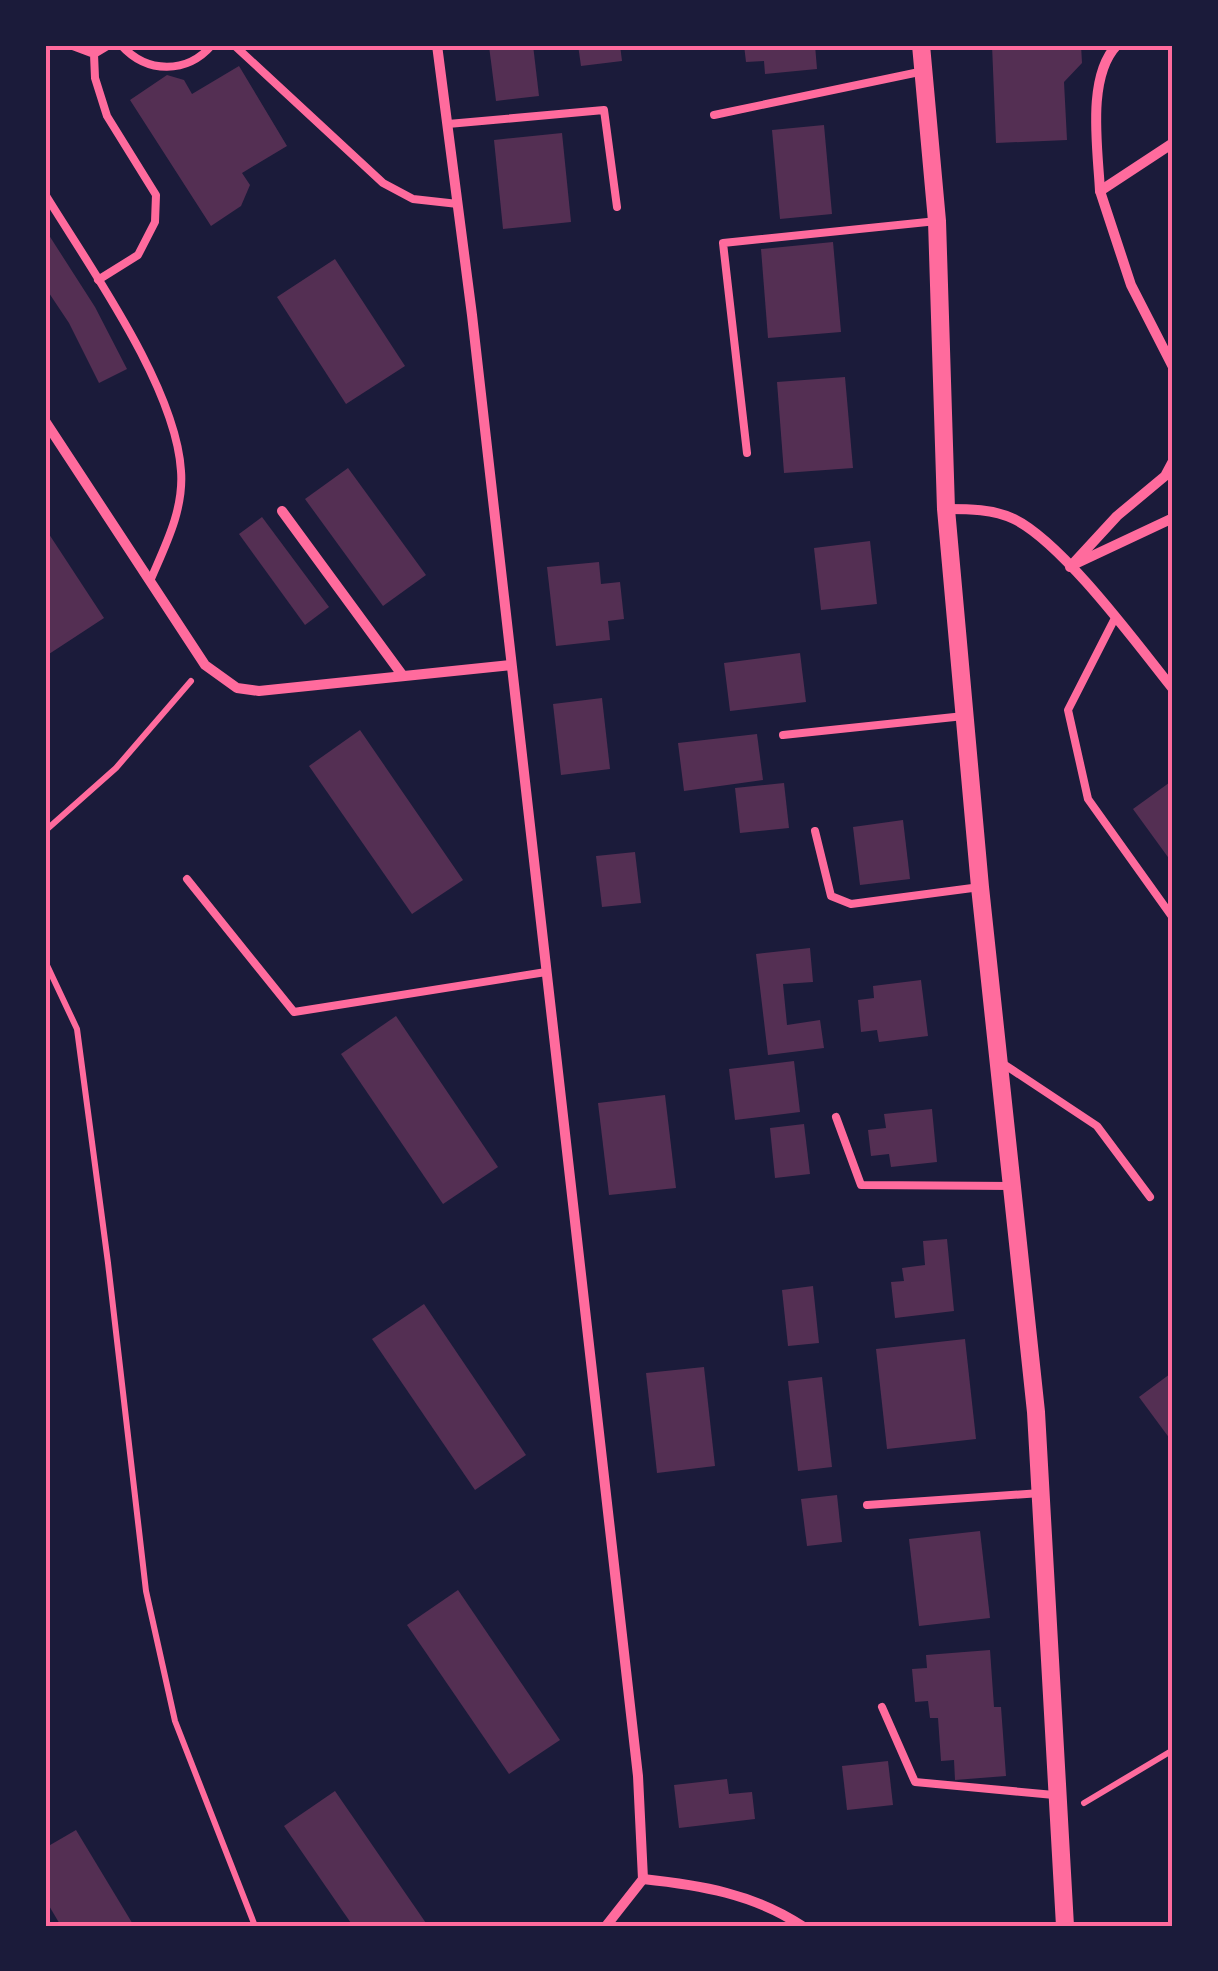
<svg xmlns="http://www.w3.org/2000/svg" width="1218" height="1971" font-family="'Public Sans',sans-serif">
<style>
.building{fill:#542f53}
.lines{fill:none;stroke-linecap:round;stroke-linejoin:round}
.path{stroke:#ff6b9d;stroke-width:6}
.service{stroke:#ff6b9d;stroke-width:8}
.minor{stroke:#ff6b9d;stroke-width:10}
.tertiary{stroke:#ff6b9d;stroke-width:18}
.neatline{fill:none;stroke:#ff6b9d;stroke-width:4}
</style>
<rect width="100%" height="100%" fill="#1b1b3a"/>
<g class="building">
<path d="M 533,45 L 539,96 L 496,101 L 489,46 Z"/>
<path d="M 578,45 L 620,45 L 622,61 L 581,66 Z"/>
<path d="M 744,45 L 815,45 L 817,69 L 765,74 L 764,61 L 746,62 Z"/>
<path d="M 992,45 L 1081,45 L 1082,63 L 1064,82 L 1067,140 L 996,143 Z"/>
<path d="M 239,66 L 287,146 L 242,173 L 250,185 L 241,206 L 211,226 L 130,100 L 167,75 L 184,80 L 192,94 Z"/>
<path d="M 824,125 L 832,214 L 780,219 L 772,130 Z"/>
<path d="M 562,133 L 571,222 L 503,229 L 494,140 Z"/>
<path d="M 45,229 L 95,307 L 127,369 L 99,383 L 69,323 L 45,287 Z"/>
<path d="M 833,242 L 841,332 L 768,338 L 761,249 Z"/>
<path d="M 335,259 L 405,366 L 346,404 L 277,297 Z"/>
<path d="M 845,377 L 853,468 L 784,473 L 777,382 Z"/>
<path d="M 348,468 L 426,575 L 383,606 L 305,499 Z"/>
<path d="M 262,517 L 329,607 L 305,625 L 239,534 Z"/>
<path d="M 45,528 L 104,618 L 49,654 L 45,648 Z"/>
<path d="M 870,541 L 877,604 L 821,610 L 814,548 Z"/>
<path d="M 599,562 L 601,584 L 620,582 L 624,619 L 608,621 L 610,640 L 556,646 L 547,567 Z"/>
<path d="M 800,653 L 806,702 L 730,711 L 724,663 Z"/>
<path d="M 602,698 L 610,769 L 561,775 L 553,704 Z"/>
<path d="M 360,730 L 463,880 L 412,914 L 309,766 Z"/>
<path d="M 757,734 L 763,780 L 684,791 L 678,743 Z"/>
<path d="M 1173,780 L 1173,864 L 1133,809 Z"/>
<path d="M 784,783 L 789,828 L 740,833 L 735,788 Z"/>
<path d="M 903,820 L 910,879 L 860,885 L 853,827 Z"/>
<path d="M 635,852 L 641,903 L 602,907 L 596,856 Z"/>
<path d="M 810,948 L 813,982 L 783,984 L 787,1025 L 820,1020 L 824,1048 L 768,1055 L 756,954 Z"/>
<path d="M 921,980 L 928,1036 L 879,1042 L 877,1030 L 861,1032 L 858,1000 L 874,998 L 873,986 Z"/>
<path d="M 396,1016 L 498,1167 L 443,1204 L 341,1054 Z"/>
<path d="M 794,1061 L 800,1112 L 735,1120 L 729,1069 Z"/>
<path d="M 665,1095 L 676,1188 L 609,1195 L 598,1103 Z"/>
<path d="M 932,1109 L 937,1162 L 891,1167 L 889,1154 L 871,1156 L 868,1130 L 886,1128 L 884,1114 Z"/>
<path d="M 804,1124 L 810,1174 L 775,1178 L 770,1128 Z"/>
<path d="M 947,1239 L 954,1311 L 895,1318 L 891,1282 L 904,1281 L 902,1268 L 925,1265 L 923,1241 Z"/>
<path d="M 813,1286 L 819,1343 L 788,1346 L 782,1290 Z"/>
<path d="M 424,1304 L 526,1455 L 475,1490 L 372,1339 Z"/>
<path d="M 965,1339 L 976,1439 L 887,1449 L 876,1349 Z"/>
<path d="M 704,1367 L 715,1466 L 657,1473 L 646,1373 Z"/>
<path d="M 1170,1374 L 1173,1379 L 1173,1443 L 1139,1397 Z"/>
<path d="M 822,1377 L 832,1467 L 798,1471 L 788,1381 Z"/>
<path d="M 837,1495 L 842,1542 L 807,1546 L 801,1499 Z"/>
<path d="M 980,1531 L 990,1618 L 919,1626 L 909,1539 Z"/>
<path d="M 458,1590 L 560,1740 L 509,1774 L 407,1625 Z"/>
<path d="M 990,1650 L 994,1707 L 1001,1707 L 1006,1776 L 955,1780 L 954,1760 L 941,1761 L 938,1718 L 930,1718 L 928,1701 L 915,1702 L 912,1669 L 927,1668 L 926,1655 Z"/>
<path d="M 888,1761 L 893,1805 L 847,1810 L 842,1766 Z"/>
<path d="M 727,1779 L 729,1794 L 752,1792 L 755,1819 L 679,1828 L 674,1785 Z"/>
<path d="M 335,1791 L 428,1926 L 353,1926 L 284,1826 Z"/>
<path d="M 76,1830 L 134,1926 L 61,1926 L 45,1899 L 45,1848 Z"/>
</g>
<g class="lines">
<g class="path">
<path d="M 45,831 L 116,768 L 191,681"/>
<path d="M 45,961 L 77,1029 L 108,1263 L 146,1591 L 175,1721 L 255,1926"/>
<path d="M 1084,1803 L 1173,1750"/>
</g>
<g class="service">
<path d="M 70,45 L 94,54 L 95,78 L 107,116 L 156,195 L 155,222 L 138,255 L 98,280"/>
<path d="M 121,45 C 147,74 187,74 212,45"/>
<path d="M 234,45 L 383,183 L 413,199 L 458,204"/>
<path d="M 94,54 L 109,45"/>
<path d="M 714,115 L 924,71"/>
<path d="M 448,124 L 604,110 L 617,207"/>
<path d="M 45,194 C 89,266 176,387 181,471 C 184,510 165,546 150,581"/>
<path d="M 747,453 L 723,243 L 937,221"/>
<path d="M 1115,618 L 1068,710 L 1088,799 L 1173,918"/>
<path d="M 783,735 L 964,716"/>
<path d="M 815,831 L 831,896 L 851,904 L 980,887"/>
<path d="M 187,879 L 294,1012 L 546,972"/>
<path d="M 1002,1063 L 1097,1126 L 1150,1197"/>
<path d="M 836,1117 L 861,1185 L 1013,1186"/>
<path d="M 867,1505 L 1041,1493"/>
<path d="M 882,1707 L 915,1782 L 1054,1795"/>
</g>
<g class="minor">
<path d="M 437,45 L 472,315 L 638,1776 L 643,1879 L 606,1926"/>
<path d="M 1173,143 L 1100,191 L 1131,285 L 1173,367"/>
<path d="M 1100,191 C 1098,150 1086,77 1117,45"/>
<path d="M 45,421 L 205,665 L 237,688 L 259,691 L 511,665"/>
<path d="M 946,509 C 969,509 993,509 1014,519 C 1063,543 1137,644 1173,689"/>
<path d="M 282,511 L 403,676"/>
<path d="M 1075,564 L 1173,518"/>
<path d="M 1070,567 L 1117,516 L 1165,476 L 1173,461"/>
<path d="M 643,1879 C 700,1885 754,1894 802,1926"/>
</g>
<path class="tertiary" d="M 921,45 L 937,221 L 946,509 L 980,887 L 1036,1412 L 1065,1926"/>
</g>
<rect width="1218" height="1971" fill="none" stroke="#1b1b3a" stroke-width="95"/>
<rect x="48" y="48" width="1122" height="1876" class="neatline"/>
</svg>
